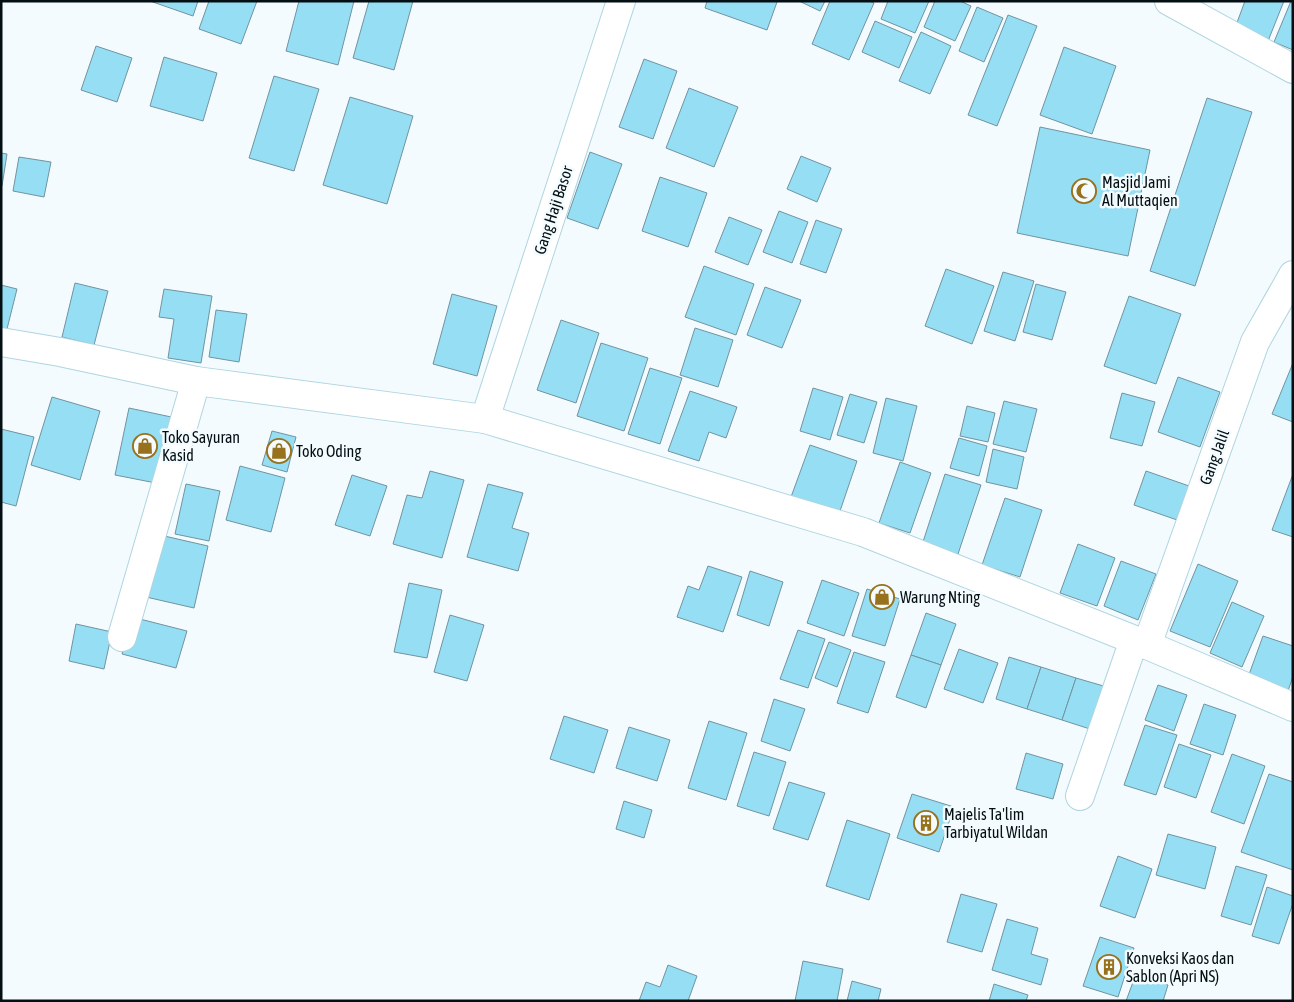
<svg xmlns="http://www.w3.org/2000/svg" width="1294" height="1002" font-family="'Asap Condensed',sans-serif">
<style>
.building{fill:#95def4;stroke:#7094a0}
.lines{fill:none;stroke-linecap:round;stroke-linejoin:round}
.street-casing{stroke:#afd5e1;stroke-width:30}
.secondary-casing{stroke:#afd5e1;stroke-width:30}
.street{stroke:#fff;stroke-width:28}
.secondary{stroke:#fff;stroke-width:28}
.labels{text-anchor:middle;stroke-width:5;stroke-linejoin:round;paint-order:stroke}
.poi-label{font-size:16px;fill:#030f13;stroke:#f4fbfe;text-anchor:start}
.street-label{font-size:16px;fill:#030f13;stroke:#f4fbfe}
</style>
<rect width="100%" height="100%" fill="#f4fbfe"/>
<g class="building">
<path d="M 150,1 L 198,1 L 193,16 Z"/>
<path d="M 209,1 L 257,1 L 241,44 L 199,29 Z"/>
<path d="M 299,1 L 354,1 L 338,65 L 286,51 Z"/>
<path d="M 369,1 L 413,1 L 394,70 L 353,58 Z"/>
<path d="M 707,1 L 773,1 L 777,2 L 767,30 L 705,8 Z"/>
<path d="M 799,1 L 825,1 L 820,11 Z"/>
<path d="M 830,1 L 869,1 L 874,3 L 849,60 L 812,44 Z"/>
<path d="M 888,1 L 929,1 L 915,33 L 881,19 Z"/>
<path d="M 935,1 L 960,1 L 971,6 L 955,41 L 924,27 Z"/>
<path d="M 1245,1 L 1284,1 L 1268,41 L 1235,28 Z"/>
<path d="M 1291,1 L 1293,1 L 1293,50 L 1274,42 Z"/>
<path d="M 977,7 L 1003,18 L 984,62 L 959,51 Z"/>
<path d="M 1008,15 L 1037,26 L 997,126 L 968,115 Z"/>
<path d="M 875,21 L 912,37 L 899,68 L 862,52 Z"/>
<path d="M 921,32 L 951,46 L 930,94 L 899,81 Z"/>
<path d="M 96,46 L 132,58 L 117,102 L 81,90 Z"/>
<path d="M 1064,47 L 1116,66 L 1092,134 L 1040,115 Z"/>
<path d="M 164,57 L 217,73 L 203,121 L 150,106 Z"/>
<path d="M 644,59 L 677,71 L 653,139 L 619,127 Z"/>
<path d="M 274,76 L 319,89 L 294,171 L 249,158 Z"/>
<path d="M 689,88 L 738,107 L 714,167 L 666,148 Z"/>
<path d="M 350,97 L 413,116 L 387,204 L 323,185 Z"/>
<path d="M 1207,98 L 1252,112 L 1195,286 L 1150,271 Z"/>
<path d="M 1040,127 L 1150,150 L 1128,256 L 1017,233 Z"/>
<path d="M 590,152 L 622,164 L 598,229 L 567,218 Z"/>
<path d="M 1,153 L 7,154 L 2,186 L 1,185 Z"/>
<path d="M 801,156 L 831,168 L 817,202 L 787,189 Z"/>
<path d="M 19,157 L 51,162 L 44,197 L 13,191 Z"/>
<path d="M 660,177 L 707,193 L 688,247 L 642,231 Z"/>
<path d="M 779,211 L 808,222 L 792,263 L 763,252 Z"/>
<path d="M 729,217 L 762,230 L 748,265 L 715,252 Z"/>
<path d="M 816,220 L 842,229 L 826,273 L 800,264 Z"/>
<path d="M 704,266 L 754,284 L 736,335 L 685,317 Z"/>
<path d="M 946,269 L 994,286 L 972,344 L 925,326 Z"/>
<path d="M 1003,272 L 1034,281 L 1015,341 L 984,331 Z"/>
<path d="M 75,283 L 108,291 L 94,345 L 62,337 Z"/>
<path d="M 1036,284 L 1066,292 L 1052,340 L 1023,332 Z"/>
<path d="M 1,285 L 17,289 L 5,337 L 1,337 Z"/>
<path d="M 765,287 L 801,300 L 782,348 L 747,335 Z"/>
<path d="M 164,289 L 212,296 L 201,363 L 168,358 L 174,319 L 159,317 Z"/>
<path d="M 452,294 L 497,306 L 477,376 L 433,364 Z"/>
<path d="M 1129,296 L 1181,314 L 1156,384 L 1104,366 Z"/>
<path d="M 216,310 L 247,314 L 239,362 L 209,357 Z"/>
<path d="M 561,320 L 599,333 L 576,403 L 537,390 Z"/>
<path d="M 695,328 L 733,340 L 718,387 L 680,375 Z"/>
<path d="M 601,343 L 648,358 L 624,431 L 577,416 Z"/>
<path d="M 1293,363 L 1293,422 L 1272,414 Z"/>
<path d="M 650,368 L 682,378 L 660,444 L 628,434 Z"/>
<path d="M 1178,377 L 1220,392 L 1200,447 L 1158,432 Z"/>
<path d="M 813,388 L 843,397 L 830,440 L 800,431 Z"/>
<path d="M 690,391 L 737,407 L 726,438 L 709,432 L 699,461 L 668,451 Z"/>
<path d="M 1122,393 L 1155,402 L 1142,446 L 1110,438 Z"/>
<path d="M 850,394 L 877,402 L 864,443 L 837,435 Z"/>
<path d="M 52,397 L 100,411 L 80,480 L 31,465 Z"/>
<path d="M 886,398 L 917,406 L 903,461 L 873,453 Z"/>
<path d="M 1004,401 L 1037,409 L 1026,452 L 993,444 Z"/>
<path d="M 967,406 L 995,413 L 988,442 L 960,436 Z"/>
<path d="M 129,408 L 176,418 L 161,484 L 115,475 Z"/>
<path d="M 1,429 L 34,437 L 16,506 L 1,502 Z"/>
<path d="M 272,431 L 296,437 L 287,472 L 262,465 Z"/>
<path d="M 959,438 L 987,446 L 979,476 L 950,468 Z"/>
<path d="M 810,445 L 857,461 L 839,514 L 791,497 Z"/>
<path d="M 993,449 L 1024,457 L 1017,489 L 986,482 Z"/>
<path d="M 900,462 L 931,473 L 910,533 L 879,523 Z"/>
<path d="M 240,466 L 285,478 L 271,532 L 226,520 Z"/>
<path d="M 430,471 L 464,480 L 442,558 L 393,544 L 407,495 L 422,498 Z"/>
<path d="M 1146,471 L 1192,487 L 1180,521 L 1134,505 Z"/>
<path d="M 945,474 L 981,485 L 956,560 L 921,548 Z"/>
<path d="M 1293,474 L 1293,537 L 1272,530 Z"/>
<path d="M 352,475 L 387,486 L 370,536 L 335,525 Z"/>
<path d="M 186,484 L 220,491 L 209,541 L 175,534 Z"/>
<path d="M 488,484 L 523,493 L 512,528 L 529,533 L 518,571 L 467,557 Z"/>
<path d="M 1005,498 L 1042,510 L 1020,577 L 982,565 Z"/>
<path d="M 160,535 L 208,546 L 194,608 L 146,597 Z"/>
<path d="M 1078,544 L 1115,558 L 1097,606 L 1060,593 Z"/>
<path d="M 1121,561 L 1156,574 L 1138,620 L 1104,606 Z"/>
<path d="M 1198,564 L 1238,581 L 1210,647 L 1170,631 Z"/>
<path d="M 708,566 L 742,577 L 723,632 L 677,617 L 688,586 L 699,590 Z"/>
<path d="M 750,571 L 783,582 L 769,626 L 737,615 Z"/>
<path d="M 822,580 L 859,593 L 844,636 L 807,623 Z"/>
<path d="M 409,583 L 442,590 L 427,658 L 394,652 Z"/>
<path d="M 867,589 L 900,599 L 885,646 L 852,636 Z"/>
<path d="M 1232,602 L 1264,616 L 1242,667 L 1210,653 Z"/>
<path d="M 926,613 L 956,624 L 941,665 L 911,655 Z"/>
<path d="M 450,615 L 484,625 L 467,681 L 434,672 Z"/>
<path d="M 132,617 L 187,631 L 176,668 L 122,654 Z"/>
<path d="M 76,624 L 112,632 L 104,669 L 69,661 Z"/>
<path d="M 798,630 L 825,639 L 808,688 L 780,679 Z"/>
<path d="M 1263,636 L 1293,646 L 1293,676 L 1287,694 L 1247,680 Z"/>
<path d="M 829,642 L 851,650 L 837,687 L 815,678 Z"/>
<path d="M 959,649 L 998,663 L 983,703 L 944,689 Z"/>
<path d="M 854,652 L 885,662 L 868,713 L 837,703 Z"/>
<path d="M 911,655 L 941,665 L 926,708 L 896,697 Z"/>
<path d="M 1009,657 L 1041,667 L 1027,709 L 996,699 Z"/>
<path d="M 1041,667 L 1076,678 L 1062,720 L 1027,709 Z"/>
<path d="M 1076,678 L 1107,687 L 1093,730 L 1062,720 Z"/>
<path d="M 1158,685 L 1187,695 L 1174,731 L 1145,720 Z"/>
<path d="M 774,699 L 805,709 L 790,751 L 761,741 Z"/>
<path d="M 1204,704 L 1236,715 L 1223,755 L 1190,744 Z"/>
<path d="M 564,716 L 608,730 L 594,773 L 550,759 Z"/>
<path d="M 709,721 L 747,733 L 726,800 L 688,788 Z"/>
<path d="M 1145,725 L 1177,735 L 1156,795 L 1124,785 Z"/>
<path d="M 629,727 L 670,740 L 657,781 L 616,768 Z"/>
<path d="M 1179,744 L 1211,755 L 1196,798 L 1164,787 Z"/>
<path d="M 754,752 L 786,762 L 769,816 L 737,806 Z"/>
<path d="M 1026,753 L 1063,764 L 1053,799 L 1016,789 Z"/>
<path d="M 1232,754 L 1265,766 L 1244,824 L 1211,812 Z"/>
<path d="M 1269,774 L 1293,782 L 1293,870 L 1241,852 Z"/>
<path d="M 789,782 L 825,793 L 808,840 L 773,829 Z"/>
<path d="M 912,794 L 954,807 L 939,852 L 897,838 Z"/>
<path d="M 624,801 L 652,810 L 644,838 L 616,829 Z"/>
<path d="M 847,820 L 890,834 L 869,900 L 826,886 Z"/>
<path d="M 1168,834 L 1216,847 L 1205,889 L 1156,875 Z"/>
<path d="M 1118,856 L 1152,869 L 1135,918 L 1100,906 Z"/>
<path d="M 1236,866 L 1267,875 L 1251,925 L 1221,916 Z"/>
<path d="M 1267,887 L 1293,896 L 1293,903 L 1279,944 L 1252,936 Z"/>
<path d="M 961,894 L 997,904 L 982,952 L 947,942 Z"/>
<path d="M 1007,919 L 1038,928 L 1031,954 L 1048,959 L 1041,985 L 992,970 Z"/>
<path d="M 1100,937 L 1134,948 L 1118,997 L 1083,986 Z"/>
<path d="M 803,961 L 843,969 L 837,1001 L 795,1001 Z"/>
<path d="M 668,965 L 697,976 L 688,1001 L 639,1001 L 646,982 L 660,987 Z"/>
<path d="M 1136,974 L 1168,985 L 1163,1001 L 1126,1001 Z"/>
<path d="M 852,981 L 881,989 L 878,1001 L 847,1001 Z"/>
<path d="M 994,984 L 1028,995 L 1026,1001 L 989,1001 Z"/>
</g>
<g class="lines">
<defs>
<g id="street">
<path d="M 1,342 L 60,352 L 196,381 L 485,419 L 863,532 L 1147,645 L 1293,707"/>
<path d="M 485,419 L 621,1"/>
<path d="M 122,637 L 196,381"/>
<path d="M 1147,645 L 1255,342 L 1293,275"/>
<path d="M 1080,796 L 1134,640"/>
</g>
<path id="secondary" d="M 1169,1 L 1293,69"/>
</defs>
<use href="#street" class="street-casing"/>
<use href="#secondary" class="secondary-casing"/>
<use href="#street" class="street"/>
<use href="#secondary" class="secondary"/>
</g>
<defs>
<symbol id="mosque-ring" viewBox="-11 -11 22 22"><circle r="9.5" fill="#f4fbfe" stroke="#98711c" stroke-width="1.5"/><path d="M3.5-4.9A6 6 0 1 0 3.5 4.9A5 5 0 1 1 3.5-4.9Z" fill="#98711c"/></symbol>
<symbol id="shop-ring" viewBox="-11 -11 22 22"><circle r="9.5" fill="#f4fbfe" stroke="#98711c" stroke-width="1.5"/><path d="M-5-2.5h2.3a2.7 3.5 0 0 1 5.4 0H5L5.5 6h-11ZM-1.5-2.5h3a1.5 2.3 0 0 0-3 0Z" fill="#98711c"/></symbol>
<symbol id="building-ring" viewBox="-11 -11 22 22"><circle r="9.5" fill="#f4fbfe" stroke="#98711c" stroke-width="1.5"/><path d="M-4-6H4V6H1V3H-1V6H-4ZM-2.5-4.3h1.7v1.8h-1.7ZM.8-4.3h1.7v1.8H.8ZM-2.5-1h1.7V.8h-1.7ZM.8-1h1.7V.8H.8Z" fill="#98711c"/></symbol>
</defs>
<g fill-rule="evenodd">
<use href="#mosque-ring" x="1070" y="177" width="28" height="28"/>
<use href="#shop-ring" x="131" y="432" width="28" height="28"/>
<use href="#shop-ring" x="265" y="437" width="28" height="28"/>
<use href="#shop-ring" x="868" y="583" width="28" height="28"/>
<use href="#building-ring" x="912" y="809" width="28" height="28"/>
<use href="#building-ring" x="1095" y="953" width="28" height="28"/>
</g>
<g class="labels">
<g class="poi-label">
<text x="1102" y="188">Masjid Jami<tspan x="1102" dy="18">Al Muttaqien</tspan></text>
<text x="162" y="443">Toko Sayuran<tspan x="162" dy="18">Kasid</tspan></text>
<text x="296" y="457">Toko Oding</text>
<text x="900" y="603">Warung Nting</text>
<text x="944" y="820">Majelis Ta'lim<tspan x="944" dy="18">Tarbiyatul Wildan</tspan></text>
<text x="1126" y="964">Konveksi Kaos dan<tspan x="1126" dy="18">Sablon (Apri NS)</tspan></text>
</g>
<g class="street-label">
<text transform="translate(553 210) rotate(-72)" y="6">Gang Haji Basor</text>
<text transform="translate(1214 457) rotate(-70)" y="6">Gang Jalil</text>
</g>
</g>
<rect width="1294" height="1002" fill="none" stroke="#030f13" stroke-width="5"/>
</svg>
